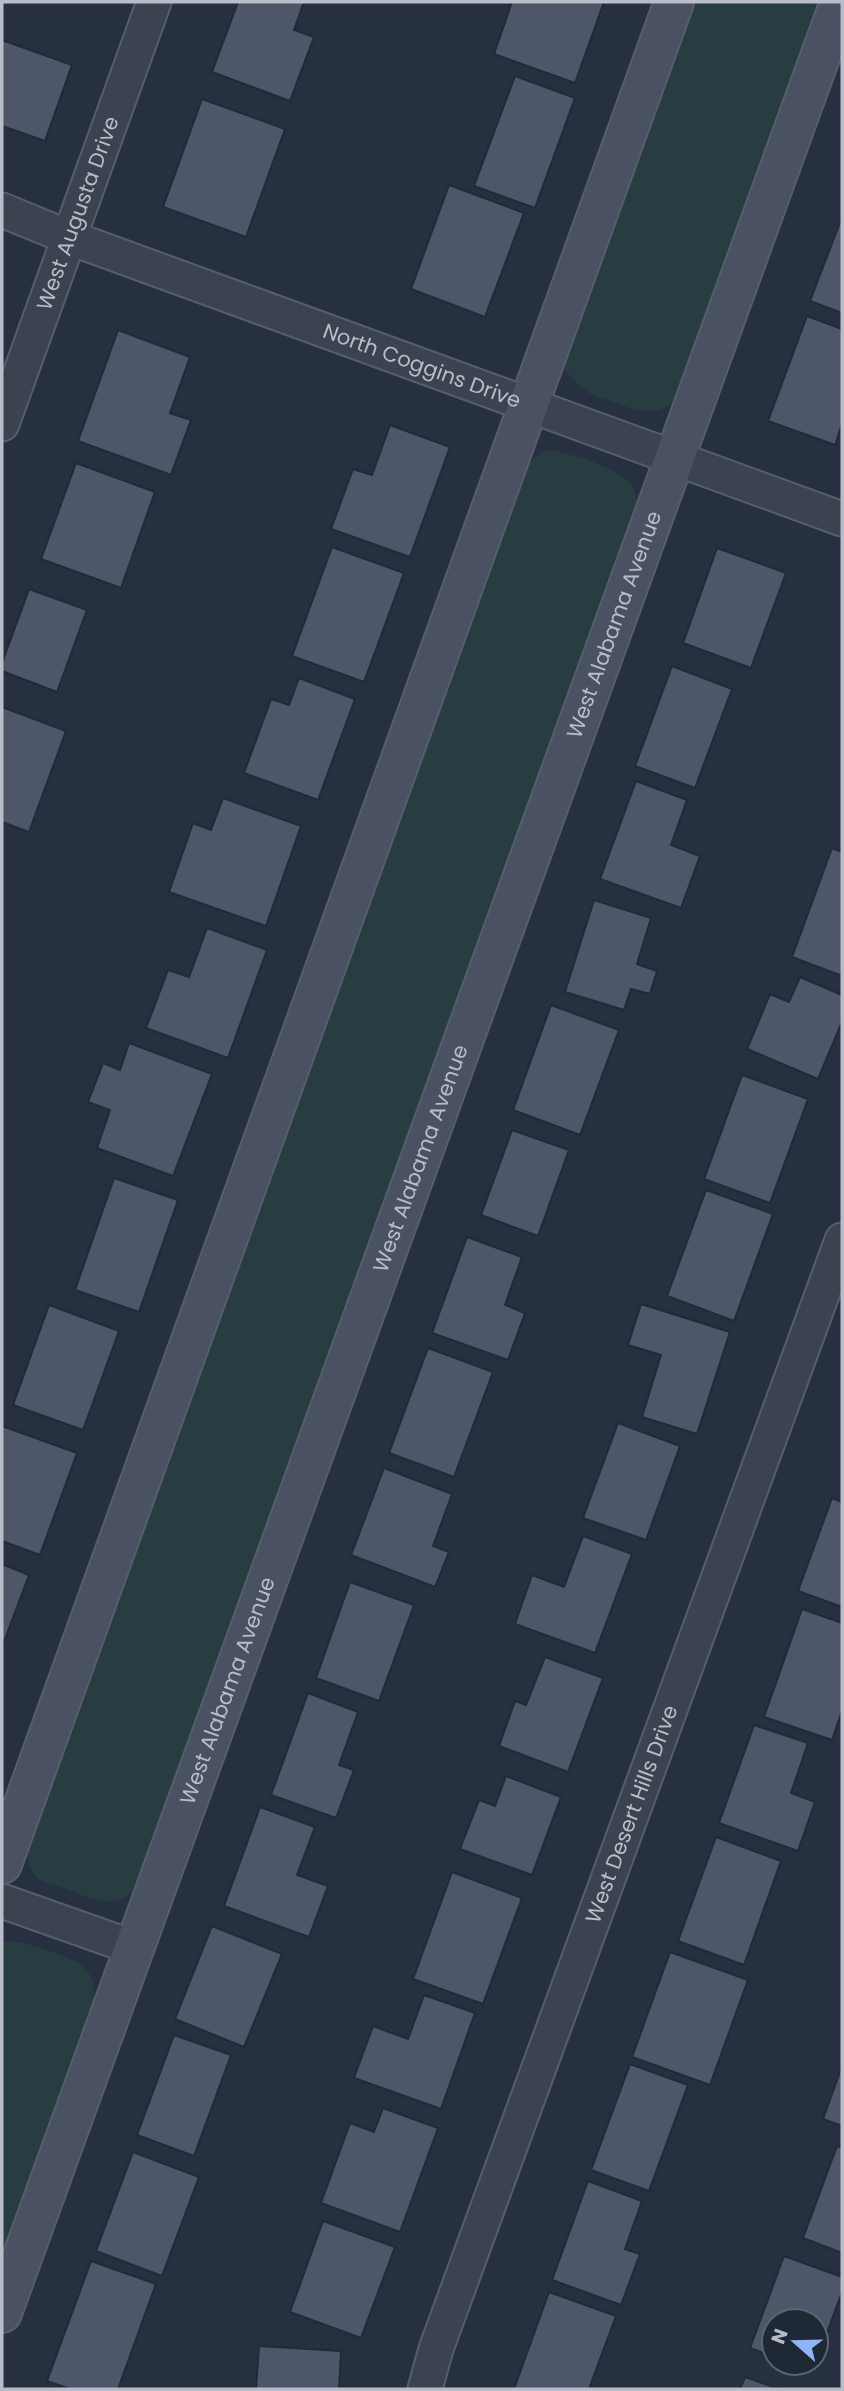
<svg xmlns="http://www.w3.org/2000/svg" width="844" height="2391" font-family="Poppins,sans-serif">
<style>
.green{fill:#283d41}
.building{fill:#4d5769;stroke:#212a37;stroke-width:2}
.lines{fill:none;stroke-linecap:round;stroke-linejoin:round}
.street-casing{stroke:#555e6a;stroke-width:37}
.secondary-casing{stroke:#555e6a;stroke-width:42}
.street{stroke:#3b4350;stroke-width:33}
.secondary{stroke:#495163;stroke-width:38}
.labels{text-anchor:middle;stroke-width:5;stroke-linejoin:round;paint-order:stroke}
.street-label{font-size:21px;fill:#b7beca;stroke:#1f2835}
</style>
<rect width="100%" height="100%" fill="#263040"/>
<g class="green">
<path d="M 693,2 L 821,2 L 678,393 C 664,422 635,410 612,402 C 605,399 597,398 591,394 C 580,388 571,377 563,368 L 565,358 Z"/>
<path d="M 554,450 C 575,456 619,467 631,485 C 637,493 637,503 638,512 L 393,1178 L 138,1881 C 121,1915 93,1899 66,1889 C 58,1886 47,1884 40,1880 C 31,1874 28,1860 26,1850 L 526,465 L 543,452 Z"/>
<path d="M 11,1941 C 26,1943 39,1947 53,1952 C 84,1963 98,1971 93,2006 L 2,2259 L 2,1943 Z"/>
</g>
<g class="building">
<path d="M 238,2 L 304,2 L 294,30 L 314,37 L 290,101 L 212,72 Z"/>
<path d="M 512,2 L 604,2 L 575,83 L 494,54 Z"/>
<path d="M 2,40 L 72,65 L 45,141 L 2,126 Z"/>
<path d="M 515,76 L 575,98 L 535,208 L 474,186 Z"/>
<path d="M 202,99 L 285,129 L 246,237 L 163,207 Z"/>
<path d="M 449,185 L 524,213 L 485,317 L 411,289 Z"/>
<path d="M 842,217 L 842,313 L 810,301 Z"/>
<path d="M 807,316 L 842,329 L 842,424 L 835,445 L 768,421 Z"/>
<path d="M 118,330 L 190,357 L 170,413 L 191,420 L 171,475 L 78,441 Z"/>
<path d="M 390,425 L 450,447 L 410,557 L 331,529 L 353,469 L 372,475 Z"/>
<path d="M 76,463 L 155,492 L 121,588 L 41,559 Z"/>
<path d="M 332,547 L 404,573 L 364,682 L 292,656 Z"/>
<path d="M 717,548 L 786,573 L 751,668 L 683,643 Z"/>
<path d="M 29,589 L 87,610 L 57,692 L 2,671 L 2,663 Z"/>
<path d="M 672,666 L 732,689 L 695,788 L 635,766 Z"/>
<path d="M 299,678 L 355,699 L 318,800 L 244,773 L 271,699 L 289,705 Z"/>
<path d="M 2,707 L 66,731 L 29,832 L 2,822 Z"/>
<path d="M 636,781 L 687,800 L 671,845 L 700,856 L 681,908 L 600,879 Z"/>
<path d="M 223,798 L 301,826 L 266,926 L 169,892 L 193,823 L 211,830 Z"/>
<path d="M 832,848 L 842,852 L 842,976 L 792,957 Z"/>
<path d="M 594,900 L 651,918 L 637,964 L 657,971 L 650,994 L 631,989 L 624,1010 L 565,992 Z"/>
<path d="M 207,928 L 267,950 L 228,1058 L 146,1028 L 168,970 L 189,977 Z"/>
<path d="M 800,977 L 842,995 L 842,1022 L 818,1079 L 747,1049 L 770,994 L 789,1002 Z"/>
<path d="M 551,1005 L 619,1030 L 580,1135 L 513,1110 Z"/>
<path d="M 129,1043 L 212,1074 L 173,1176 L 97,1148 L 110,1110 L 88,1102 L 103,1063 L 120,1070 Z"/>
<path d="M 742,1075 L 808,1099 L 770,1203 L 704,1179 Z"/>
<path d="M 512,1130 L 569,1150 L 538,1236 L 481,1215 Z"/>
<path d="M 114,1178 L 178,1200 L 139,1312 L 75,1290 Z"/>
<path d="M 706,1190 L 773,1214 L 734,1321 L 667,1296 Z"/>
<path d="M 467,1237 L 522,1257 L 505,1305 L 525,1313 L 508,1360 L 432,1333 Z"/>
<path d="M 641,1304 L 730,1332 L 697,1434 L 642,1417 L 661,1355 L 628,1345 Z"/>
<path d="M 49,1305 L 119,1331 L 83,1430 L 13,1405 Z"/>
<path d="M 428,1348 L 493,1372 L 454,1477 L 389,1453 Z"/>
<path d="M 618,1423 L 680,1446 L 646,1540 L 583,1518 Z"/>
<path d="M 2,1426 L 77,1453 L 40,1555 L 2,1541 Z"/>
<path d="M 384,1468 L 452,1494 L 433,1546 L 449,1552 L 435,1587 L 351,1555 Z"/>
<path d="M 832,1498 L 842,1502 L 842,1607 L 798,1591 Z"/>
<path d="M 583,1536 L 632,1554 L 595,1653 L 515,1624 L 532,1575 L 564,1587 Z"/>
<path d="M 2,1564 L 29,1575 L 2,1647 Z"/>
<path d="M 350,1582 L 414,1605 L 379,1701 L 316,1678 Z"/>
<path d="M 802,1609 L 842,1623 L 842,1711 L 832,1740 L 764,1717 Z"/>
<path d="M 545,1657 L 603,1678 L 568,1772 L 499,1746 L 515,1701 L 526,1705 Z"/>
<path d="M 308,1693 L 358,1712 L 339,1765 L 354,1770 L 336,1818 L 271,1795 Z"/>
<path d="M 754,1725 L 808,1743 L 791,1793 L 815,1802 L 798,1851 L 719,1823 Z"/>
<path d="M 506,1776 L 561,1797 L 532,1875 L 460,1849 L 479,1800 L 495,1806 Z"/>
<path d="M 260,1807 L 315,1827 L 297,1875 L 328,1886 L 309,1937 L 224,1906 Z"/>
<path d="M 716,1837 L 781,1861 L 744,1965 L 678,1941 Z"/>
<path d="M 452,1872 L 522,1898 L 483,2004 L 413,1979 Z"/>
<path d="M 212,1926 L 282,1954 L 244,2047 L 175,2019 Z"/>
<path d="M 670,1952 L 748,1980 L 710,2085 L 632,2057 Z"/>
<path d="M 424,1995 L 475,2013 L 441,2109 L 354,2078 L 373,2026 L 408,2039 Z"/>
<path d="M 174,2035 L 231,2055 L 194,2156 L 137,2135 Z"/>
<path d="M 630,2064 L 688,2085 L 649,2191 L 591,2170 Z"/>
<path d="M 841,2069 L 842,2070 L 842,2126 L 823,2119 Z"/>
<path d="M 383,2108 L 438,2128 L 400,2232 L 321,2203 L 350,2123 L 374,2132 Z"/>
<path d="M 837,2146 L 842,2148 L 842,2253 L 803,2238 Z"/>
<path d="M 133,2152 L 199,2177 L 162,2276 L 96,2251 Z"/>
<path d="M 588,2181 L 642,2201 L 625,2249 L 640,2254 L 621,2305 L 552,2280 Z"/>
<path d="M 323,2221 L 395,2247 L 361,2338 L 290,2312 Z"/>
<path d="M 784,2256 L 842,2277 L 842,2292 L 813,2371 L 790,2363 L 816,2363 L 816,2321 L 774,2321 L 774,2357 L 750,2348 Z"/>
<path d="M 91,2261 L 156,2284 L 118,2389 L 70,2389 L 47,2381 Z"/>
<path d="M 549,2292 L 616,2316 L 589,2389 L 514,2389 Z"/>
<path d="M 259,2346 L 341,2351 L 339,2389 L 256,2389 Z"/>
<path d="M 745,2377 L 779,2389 L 740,2389 Z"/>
</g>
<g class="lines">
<defs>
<g id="street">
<path id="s1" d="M 2,210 L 68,237 L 842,519"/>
<path id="s2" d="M 2,424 L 154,2"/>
<path d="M 2,1901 L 135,1948"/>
<path id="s3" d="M 425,2389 L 436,2349 L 842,1240"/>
</g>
<g id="secondary">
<path d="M 2,1864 L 674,2"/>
<path id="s4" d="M 2,2313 L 840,2"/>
</g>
</defs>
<use href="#street" class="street-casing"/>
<use href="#secondary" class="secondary-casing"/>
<use href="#street" class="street"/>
<use href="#secondary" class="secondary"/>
</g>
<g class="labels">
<g class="street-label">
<text dy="7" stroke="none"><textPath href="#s2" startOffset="224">West Augusta Drive</textPath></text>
<text dy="7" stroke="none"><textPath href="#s1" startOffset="448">North Coggins Drive</textPath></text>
<text dy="7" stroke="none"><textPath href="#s4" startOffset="1796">West Alabama Avenue</textPath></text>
<text dy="7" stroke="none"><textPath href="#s4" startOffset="1228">West Alabama Avenue</textPath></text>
<text dy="7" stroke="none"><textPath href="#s4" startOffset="662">West Alabama Avenue</textPath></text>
<text dy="7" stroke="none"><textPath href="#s3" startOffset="611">West Desert Hills Drive</textPath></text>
</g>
</g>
<rect width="844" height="2391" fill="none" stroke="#b7beca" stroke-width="7"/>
<g transform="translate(795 2342) rotate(290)"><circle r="33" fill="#1f2835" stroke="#5c6471" stroke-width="2"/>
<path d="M0-5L12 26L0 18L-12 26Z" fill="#91b4f6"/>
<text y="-10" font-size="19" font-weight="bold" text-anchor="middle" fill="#b7beca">N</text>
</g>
</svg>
